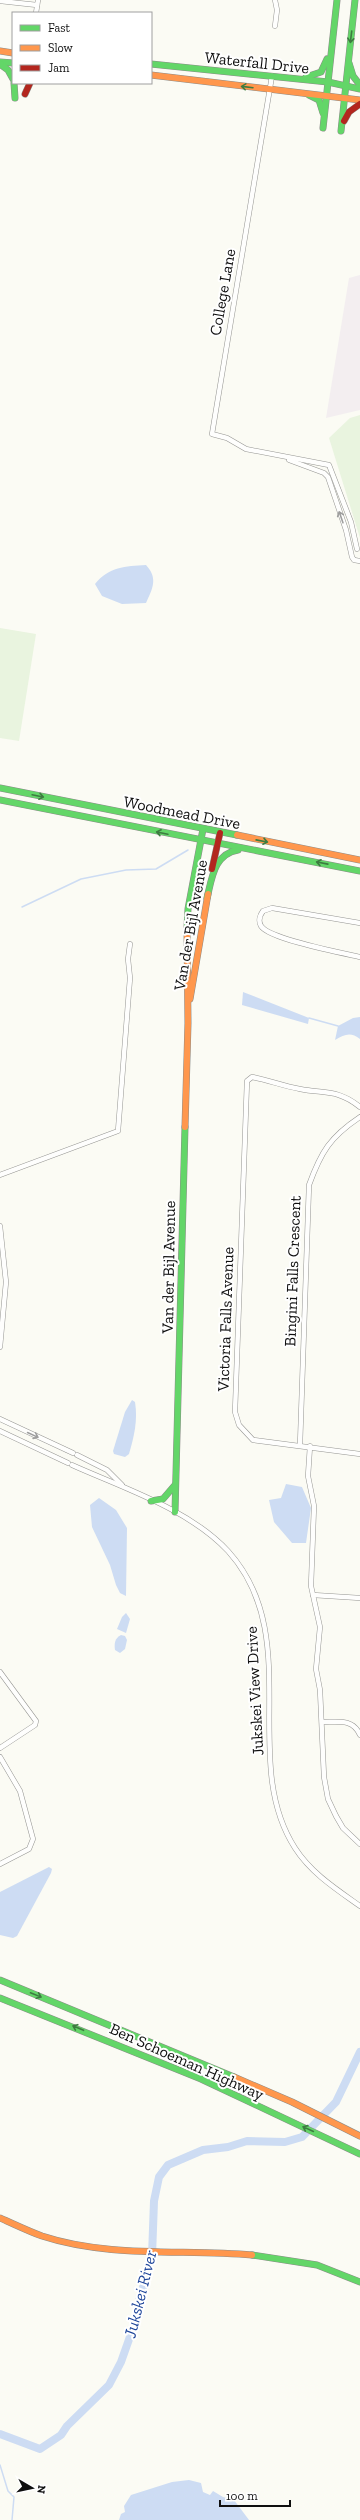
<svg xmlns="http://www.w3.org/2000/svg" width="360" height="2520" font-family="'Zilla Slab',serif">
<style>
.industrial{fill:#f3eef0}
.pitch{fill:#e9f4df}
.water{fill:#cddcf3}
.lines{fill:none;stroke-linecap:round;stroke-linejoin:round}
.stream{stroke:#cddcf3;stroke-width:1.5}
.river{stroke:#cddcf3;stroke-width:8}
.street-casing{stroke:#959592;stroke-width:5.5}
.fast-casing{stroke:#8c8c89;stroke-width:7}
.slow-casing{stroke:#8c8c89;stroke-width:7}
.jam-casing{stroke:#8c8c89;stroke-width:7}
.street{stroke:#fefefd;stroke-width:4.5}
.fast{stroke:#63d668;stroke-width:6}
.slow{stroke:#ff974d;stroke-width:6}
.jam{stroke:#b3261e;stroke-width:6}
.oneway{stroke:#3d7c40}
.oneway2{stroke:#9e9e9e}
.labels{text-anchor:middle;stroke-width:4;stroke-linejoin:round;paint-order:stroke}
.street-label{font-size:16px;fill:#0f0f0f;stroke:#fff}
.water-label{font-size:17px;font-style:italic;fill:#1f469a;stroke:#fff}
</style>
<rect width="100%" height="100%" fill="#fbfbf4"/>
<path class="industrial" d="M 360,275 L 360,410 L 326,418 L 349,278 Z"/>
<g class="pitch">
<path d="M 360,415 L 360,538 L 329,438 L 350,418 Z"/>
<path d="M 0,628 L 36,634 L 19,741 L 0,738 Z"/>
</g>
<g class="water">
<path d="M 146,565 C 158,578 153,588 146,603 L 122,604 L 102,596 L 95,584 C 109,567 125,566 146,565 Z"/>
<path d="M 243,992 L 309,1018 L 308,1024 L 242,1005 Z"/>
<path d="M 360,1017 L 360,1039 C 351,1032 345,1034 335,1040 L 338,1026 L 353,1018 Z"/>
<path d="M 132,1400 L 135,1402 C 138,1420 134,1437 129,1454 L 125,1457 L 114,1454 L 113,1451 L 125,1412 Z"/>
<path d="M 286,1484 L 302,1487 L 311,1508 L 306,1543 L 292,1543 L 274,1522 L 269,1500 L 281,1498 Z"/>
<path d="M 99,1498 L 116,1510 L 127,1528 L 126,1596 L 120,1593 L 116,1585 L 110,1565 L 92,1527 L 90,1505 Z"/>
<path d="M 126,1613 L 130,1619 L 126,1633 L 117,1629 L 122,1617 Z"/>
<path d="M 121,1635 L 125,1636 L 127,1640 L 125,1649 L 120,1653 L 115,1650 C 114,1643 115,1638 121,1635 Z"/>
<path d="M 49,1867 L 52,1869 L 51,1873 L 17,1936 L 13,1938 L 0,1935 L 0,1892 Z"/>
<path d="M 189,2480 L 201,2483 L 203,2492 L 210,2495 L 213,2491 L 223,2497 L 234,2500 L 249,2520 L 119,2520 L 121,2514 L 125,2512 L 124,2506 L 131,2495 L 172,2482 Z"/>
</g>
<g class="lines">
<g class="stream">
<path d="M 22,907 L 81,879 L 126,870 L 156,869 L 188,850"/>
<path d="M 309,1018 L 338,1026"/>
<path d="M 0,2465 L 8,2491 L 14,2497 L 12,2520"/>
</g>
<path class="river" d="M 0,2434 L 40,2449 L 61,2435 L 67,2426 L 109,2385 L 121,2362 L 138,2314 L 139,2301 L 152,2256 L 154,2201 L 159,2177 L 168,2165 L 203,2150 L 228,2147 L 247,2141 L 285,2142 L 302,2137 L 336,2102 L 360,2052"/>
<defs>
<g id="street">
<path d="M 0,1 L 37,5"/>
<path d="M 36,13 L 38,0"/>
<path d="M 275,26 L 277,10 L 275,0"/>
<path d="M 272,76 L 212,434 L 227,438 L 246,449 L 329,465 L 351,522 L 357,549"/>
<path d="M 289,460 L 324,473 L 328,477 L 346,530 L 352,557 L 354,560 L 360,561"/>
<path d="M 360,923 L 272,908 L 263,911 C 260,915 258,921 261,926 C 269,939 342,953 360,957"/>
<path d="M 360,1107 C 338,1089 325,1094 300,1089 C 283,1086 268,1080 252,1077 L 247,1081 L 235,1412 L 239,1425 L 253,1440 L 360,1454"/>
<path d="M 0,1175 L 118,1131 L 130,978 L 128,959 L 130,944"/>
<path d="M 0,1226 L 6,1282 L 0,1347"/>
<path d="M 0,1419 L 73,1453"/>
<path d="M 0,1431 L 68,1463"/>
<path d="M 300,1445 L 309,1185 C 321,1152 330,1137 360,1117"/>
<path d="M 310,1446 L 308,1476 L 314,1506 L 311,1586 L 320,1627 L 316,1669 L 320,1690 L 324,1777 L 328,1799 L 336,1816 L 343,1828 L 360,1844"/>
<path d="M 77,1455 L 107,1470 L 122,1485"/>
<path d="M 72,1465 C 123,1488 189,1509 228,1551 C 306,1637 238,1760 295,1848 C 311,1873 336,1889 360,1906"/>
<path d="M 313,1595 L 360,1598"/>
<path d="M 0,1672 L 36,1721 L 35,1725 L 0,1748"/>
<path d="M 322,1722 C 337,1722 353,1718 360,1735"/>
<path d="M 0,1757 L 20,1791 L 33,1839 L 29,1849 L 0,1864"/>
</g>
<g id="fast">
<path d="M 0,62 L 13,63"/>
<path d="M 349,63 L 353,76 L 360,85"/>
<path d="M 0,64 L 8,70 L 13,79"/>
<path d="M 151,64 L 328,82 L 360,89"/>
<path d="M 306,77 L 321,72 L 327,59"/>
<path d="M 14,83 L 15,98"/>
<path d="M 309,95 L 319,100 L 323,113"/>
<path d="M 323,128 L 337,0"/>
<path d="M 341,131 L 355,0"/>
<path d="M 0,788 L 237,835"/>
<path d="M 0,800 L 360,871"/>
<path d="M 207,898 C 212,878 214,854 238,850"/>
<path d="M 187,928 L 188,909 L 203,829"/>
<path d="M 151,1501 L 163,1499 L 175,1485"/>
<path d="M 175,1512 L 185,1127"/>
<path d="M 0,1980 L 234,2077"/>
<path d="M 0,1998 L 201,2079 L 360,2154"/>
<path d="M 252,2255 L 317,2265 L 360,2282"/>
</g>
<g id="slow">
<path d="M 0,51 L 13,53"/>
<path d="M 151,75 L 360,100"/>
<path d="M 237,835 L 360,860"/>
<path d="M 190,999 L 208,894"/>
<path d="M 185,1127 L 188,1023 L 187,928"/>
<path d="M 234,2077 L 292,2102 L 360,2136"/>
<path d="M 0,2218 C 14,2224 28,2231 42,2236 C 109,2258 183,2249 252,2255"/>
</g>
<g id="jam">
<path d="M 25,94 L 30,83"/>
<path d="M 344,121 L 349,112 L 360,104"/>
<path d="M 212,869 L 220,833"/>
</g>
</defs>
<use href="#street" class="street-casing"/>
<use href="#fast" class="fast-casing"/>
<use href="#slow" class="slow-casing"/>
<use href="#jam" class="jam-casing"/>
<use href="#street" class="street"/>
<use href="#fast" class="fast"/>
<use href="#slow" class="slow"/>
<use href="#jam" class="jam"/>
</g>
<defs><path id="oneway-shaft" d="M-6 0H5M1.5-3L5.5 0L1.5 3" fill="none" stroke-width="1.6" stroke-linecap="round" stroke-linejoin="round"/></defs>
<g class="oneway">
<use href="#oneway-shaft" transform="translate(351 37) rotate(97)"/>
<use href="#oneway-shaft" transform="translate(247 87) rotate(-173)"/>
<use href="#oneway-shaft" transform="translate(38 796) rotate(12)"/>
<use href="#oneway-shaft" transform="translate(162 833) rotate(-168)"/>
<use href="#oneway-shaft" transform="translate(262 841) rotate(11)"/>
<use href="#oneway-shaft" transform="translate(322 863) rotate(-169)"/>
<use href="#oneway-shaft" transform="translate(36 1995) rotate(22)"/>
<use href="#oneway-shaft" transform="translate(78 2028) rotate(-157)"/>
<use href="#oneway-shaft" transform="translate(308 2129) rotate(-155)"/>
</g>
<g class="oneway2">
<use href="#oneway-shaft" transform="translate(341 517) rotate(-109)"/>
<use href="#oneway-shaft" transform="translate(33 1435) rotate(25)"/>
</g>
<g class="labels">
<g class="street-label">
<text transform="translate(257 62) rotate(6)" y="6">Waterfall Drive</text>
<text transform="translate(222 292) rotate(-80)" y="6">College Lane</text>
<text transform="translate(182 812) rotate(11)" y="6">Woodmead Drive</text>
<text transform="translate(190 925) rotate(-80)" y="6">Van der Bijl Avenue</text>
<text transform="translate(168 1267) rotate(-89)" y="6">Van der Bijl Avenue</text>
<text transform="translate(292 1271) rotate(-88)" y="6">Bingini Falls Crescent</text>
<text transform="translate(225 1319) rotate(-88)" y="6">Victoria Falls Avenue</text>
<text transform="translate(254 1691) rotate(-93)" y="6">Jukskei View Drive</text>
<text transform="translate(187 2061) rotate(24)" y="6">Ben Schoeman Highway</text>
</g>
<g class="water-label">
<text transform="translate(140 2294) rotate(-76)" y="6">Jukskei River</text>
</g>
</g>
<rect x="12" y="12" width="140" height="72" fill="#ffffff" stroke="#9f9f9f"/>
<rect x="20" y="25" width="20" height="6" fill="#63d668" stroke="#9f9f9f"/>
<text x="48" y="32" font-size="12" fill="#0f0f0f">Fast</text>
<rect x="20" y="45" width="20" height="6" fill="#ff974d" stroke="#9f9f9f"/>
<text x="48" y="52" font-size="12" fill="#0f0f0f">Slow</text>
<rect x="20" y="65" width="20" height="6" fill="#b3261e" stroke="#9f9f9f"/>
<text x="48" y="72" font-size="12" fill="#0f0f0f">Jam</text>
<g transform="translate(32 2488) rotate(99)" stroke="#ffffff" stroke-width="3" paint-order="stroke">
<path d="M0-3L7 15L0 10L-7 15Z" fill="#0f0f0f"/>
<text y="-6" font-size="11" font-weight="bold" text-anchor="middle" fill="#0f0f0f">N</text>
</g>
<path d="M220 2500v6h70v-6" fill="none" stroke="#0f0f0f" stroke-width="2"/>
<text x="226" y="2500" font-size="12" fill="#0f0f0f" stroke="#ffffff" stroke-width="3" paint-order="stroke">100 m</text>
</svg>
